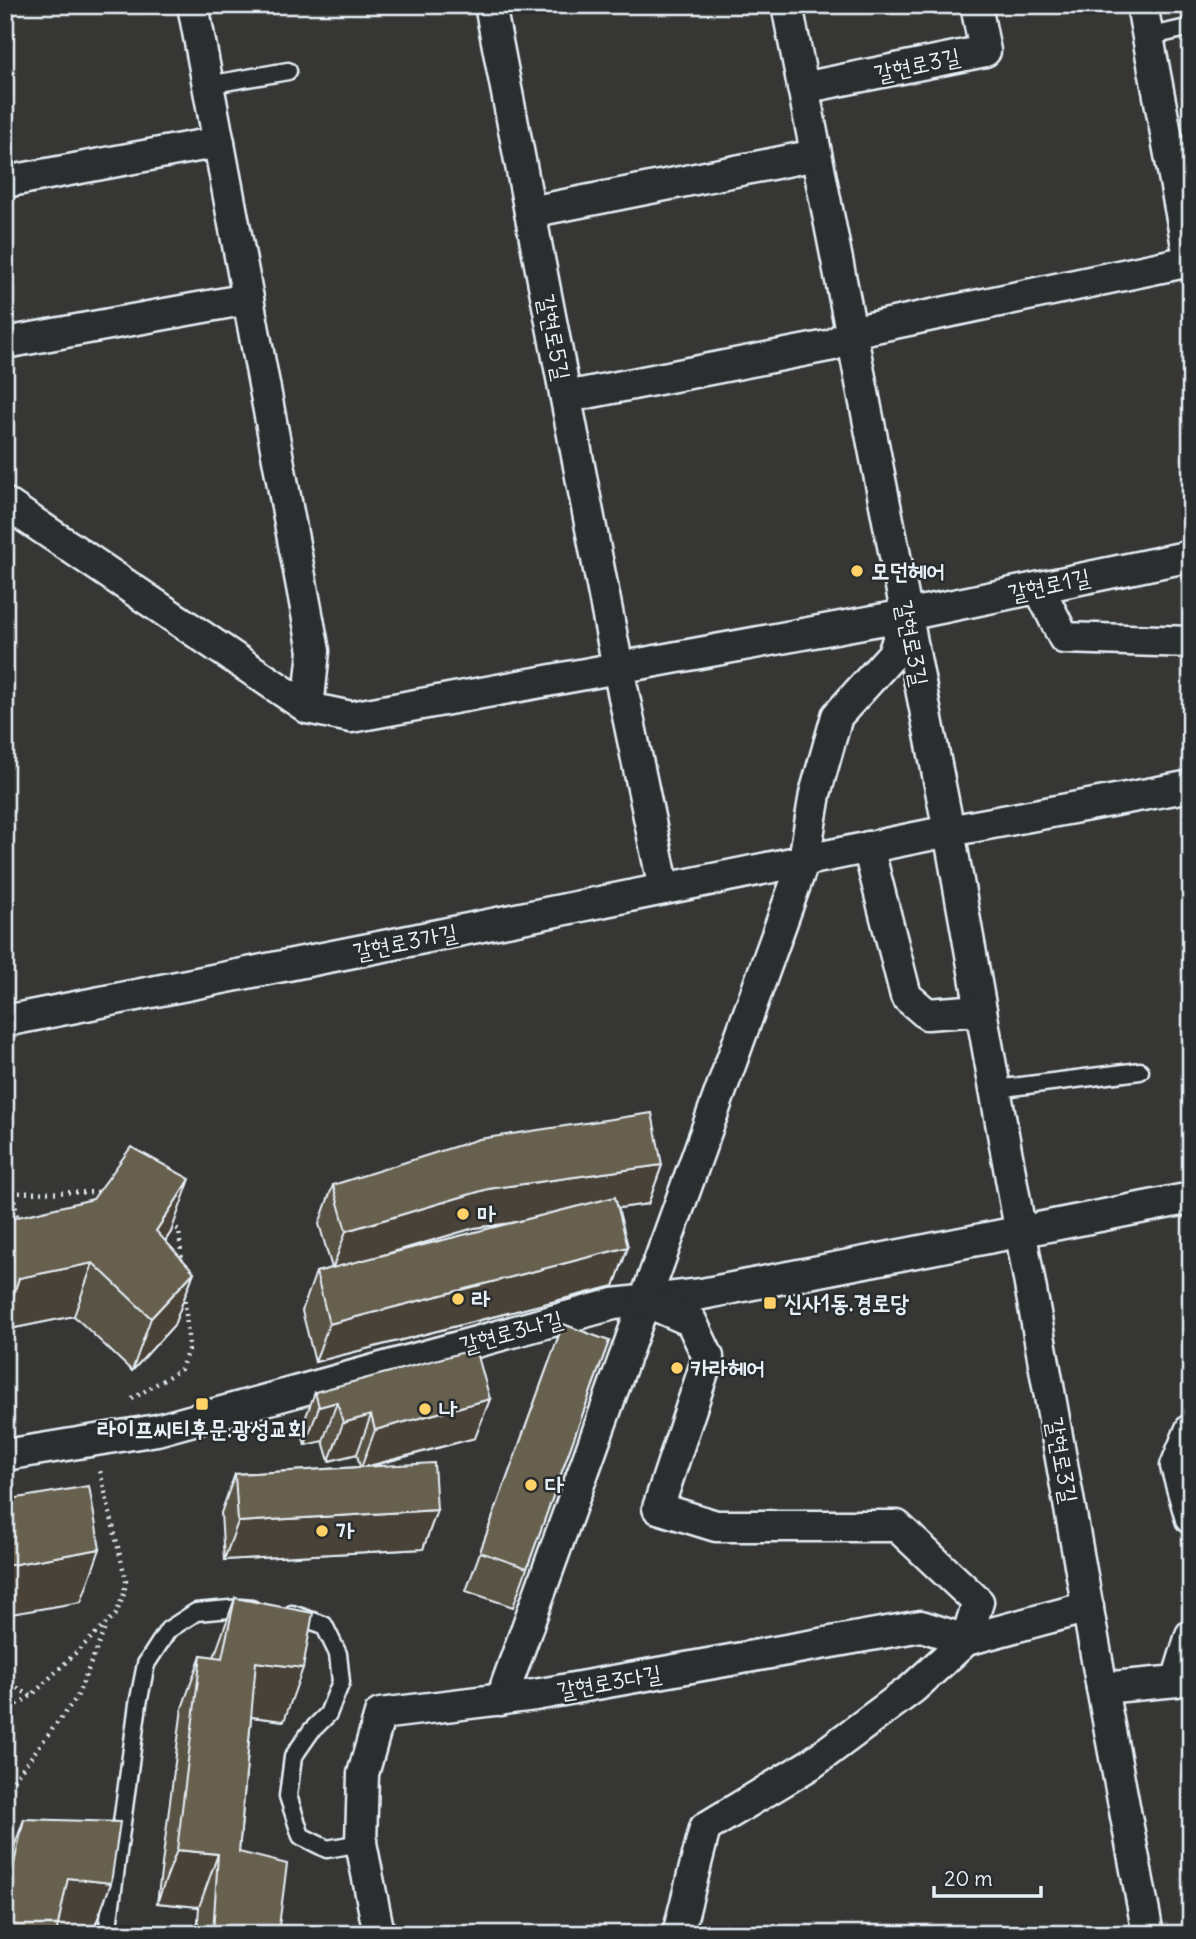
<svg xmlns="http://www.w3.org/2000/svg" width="1196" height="1939" font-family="Delius,'Poor Story',sans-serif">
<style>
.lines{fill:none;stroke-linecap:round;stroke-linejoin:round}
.lane-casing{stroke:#e8f1f8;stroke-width:21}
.street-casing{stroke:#e8f1f8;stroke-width:35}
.path{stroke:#e8f1f8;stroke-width:4.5;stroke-dasharray:2 5;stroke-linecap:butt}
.lane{stroke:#2a2d2e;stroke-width:16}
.street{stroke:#2a2d2e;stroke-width:30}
.wall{fill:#595345;stroke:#e8f1f8;stroke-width:2;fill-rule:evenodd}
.shaded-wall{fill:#494338;stroke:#e8f1f8;stroke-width:2}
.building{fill:#686050;stroke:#e8f1f8;stroke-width:2}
.poi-dot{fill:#ffd166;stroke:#2a2d2e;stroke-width:2.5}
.labels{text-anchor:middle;stroke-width:5;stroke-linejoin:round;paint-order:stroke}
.street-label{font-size:23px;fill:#e8f1f8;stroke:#2a2d2e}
.poi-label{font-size:23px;font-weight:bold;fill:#e8f1f8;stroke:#2a2d2e;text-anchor:start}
</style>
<rect width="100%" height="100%" fill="#363735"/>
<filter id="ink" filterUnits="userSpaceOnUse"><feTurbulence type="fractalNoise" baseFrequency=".0143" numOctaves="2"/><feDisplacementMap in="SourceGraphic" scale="14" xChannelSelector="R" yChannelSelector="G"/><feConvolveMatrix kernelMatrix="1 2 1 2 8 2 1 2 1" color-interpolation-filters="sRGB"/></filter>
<g filter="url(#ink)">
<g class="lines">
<defs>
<g id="lane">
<path d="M 1148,37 L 1191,27"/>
<path d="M 208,85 L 288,71"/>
<path d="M 996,1089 L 1140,1071"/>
<path d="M 292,1614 L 324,1625 L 338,1654 L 341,1682 L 328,1714 L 311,1731 L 293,1757 L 288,1796 L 301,1836 L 327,1849 L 361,1843"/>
<path d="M 107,1934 L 138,1704 L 146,1664 L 168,1630 L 196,1612 L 241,1608 L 252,1609"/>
</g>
<g id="street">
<path d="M 193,5 L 314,651 L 308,708"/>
<path d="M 490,5 L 618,668 L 664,889"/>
<path d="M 787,5 L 949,831 L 1102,1688 L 1148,1934"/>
<path d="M 1142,5 L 1191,267"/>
<path d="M 803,88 L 985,51 L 976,5"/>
<path d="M 5,182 L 219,142"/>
<path d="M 530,212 L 816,155"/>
<path d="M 5,343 L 248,299"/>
<path d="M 566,397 L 833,345 L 851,332 L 1190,261"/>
<path d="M 5,503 L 308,708 L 351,717 L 906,615 L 1191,556"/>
<path d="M 1039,588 L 1064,638 L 1191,642"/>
<path d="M 868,847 L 906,996 L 927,1014 L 981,1010"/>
<path d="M 5,1021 L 394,944 L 949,831 L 1191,786"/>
<path d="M 1191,1429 L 1176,1466 L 1191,1519"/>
<path d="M 5,1455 L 157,1430 L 614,1304 L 702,1294 L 1191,1198"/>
<path d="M 1102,1688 L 1177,1681 L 1191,1635"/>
<path d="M 501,1700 L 804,860 L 815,794 L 837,716 L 893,654 L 906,616"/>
<path d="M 379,1934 L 361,1843 L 363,1774 L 380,1714 L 535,1695 L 921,1626 L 966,1640 L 978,1602 L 897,1526 L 716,1526 L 658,1508 L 708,1357 L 691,1321 L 645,1301"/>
<path d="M 678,1934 L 705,1828 L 811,1764 L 913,1688 L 966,1640 L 1088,1607"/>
</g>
</defs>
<use href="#lane" class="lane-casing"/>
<use href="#street" class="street-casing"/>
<g class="path">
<path d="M 5,1193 L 103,1192"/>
<path d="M 13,1193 L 18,1220"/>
<path d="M 171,1224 L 179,1230 L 182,1263"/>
<path d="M 132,1399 L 181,1369 L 189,1347 L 184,1293"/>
<path d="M 5,1681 L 31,1696"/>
<path d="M 5,1712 L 31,1696 L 116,1614 L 124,1594 L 126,1581 L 100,1471"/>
<path d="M 5,1791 L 77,1697 L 106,1626"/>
</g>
<use href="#lane" class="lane"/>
<use href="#street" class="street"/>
</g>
<g class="wall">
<path d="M 662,1165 L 648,1204 L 618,1208 L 628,1247 L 614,1286 L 315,1362 L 302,1311 L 316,1272 L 332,1268 L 319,1224 L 333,1185 ZM 512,1223 L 367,1259 L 474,1228 Z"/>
<path d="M 5,1220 L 171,1232 L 165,1241 L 194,1272 L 174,1325 L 132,1371 L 74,1316 L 5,1330 Z"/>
<path d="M 563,1324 L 609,1341 L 513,1607 L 466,1591 Z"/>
<path d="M 315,1392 L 490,1399 L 475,1438 L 368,1467 L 437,1510 L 423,1549 L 224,1560 L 221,1513 L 235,1474 L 360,1467 L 357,1454 L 329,1461 L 323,1441 L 305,1445 L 301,1430 Z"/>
<path d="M 235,1598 L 284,1721 L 251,1717 L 239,1852 L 278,1934 L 197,1934 L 199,1907 L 157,1903 L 182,1708 L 201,1655 L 214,1657 Z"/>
<path d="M 24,1819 L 111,1883 L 92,1934 L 69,1934 L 57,1932 L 5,1934 L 5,1872 Z"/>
</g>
<g class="shaded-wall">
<path d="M 662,1165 L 648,1204 L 474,1228 L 332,1270 L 346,1231 L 488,1189 Z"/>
<path d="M 190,1179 L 171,1232 L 137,1284 L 156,1231 Z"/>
<path d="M 628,1247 L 614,1286 L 315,1362 L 329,1324 Z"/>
<path d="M 93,1263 L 74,1316 L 5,1330 L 5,1316 L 19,1278 Z"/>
<path d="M 194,1272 L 174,1325 L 132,1371 L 151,1318 Z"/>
<path d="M 490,1399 L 475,1438 L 361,1468 L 375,1430 Z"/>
<path d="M 337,1402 L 323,1441 L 305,1445 L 319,1407 Z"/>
<path d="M 371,1415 L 357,1454 L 329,1461 L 343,1423 Z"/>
<path d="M 437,1510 L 423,1549 L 224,1560 L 238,1522 Z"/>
<path d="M 100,1549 L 81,1602 L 5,1615 L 5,1566 Z"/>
<path d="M 256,1662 L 303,1668 L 284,1721 L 237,1715 Z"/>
<path d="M 177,1850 L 218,1854 L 199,1907 L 157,1903 Z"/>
<path d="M 68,1878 L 111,1883 L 92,1934 L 69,1934 L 48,1931 Z"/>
</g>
<g class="building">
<path d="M 652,1113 L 662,1165 L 488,1189 L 346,1231 L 333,1185 L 479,1139 Z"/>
<path d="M 131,1147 L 190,1179 L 156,1231 L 194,1272 L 151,1318 L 93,1263 L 19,1278 L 5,1320 L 5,1220 L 93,1199 Z"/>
<path d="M 615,1197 L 628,1247 L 329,1324 L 316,1272 Z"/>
<path d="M 563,1324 L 609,1341 L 527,1568 L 480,1552 Z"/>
<path d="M 476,1349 L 490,1399 L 375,1430 L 371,1415 L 343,1423 L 337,1402 L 319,1407 L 315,1392 Z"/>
<path d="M 434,1463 L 437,1510 L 238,1522 L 235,1474 Z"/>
<path d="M 89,1486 L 100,1549 L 5,1566 L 5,1500 Z"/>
<path d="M 235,1598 L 313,1613 L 303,1668 L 256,1662 L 239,1852 L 287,1864 L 278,1934 L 213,1934 L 218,1854 L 177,1850 L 201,1655 L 222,1658 Z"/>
<path d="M 24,1819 L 120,1822 L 111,1883 L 68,1878 L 56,1934 L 5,1934 L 5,1904 Z"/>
</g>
</g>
<g class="poi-dot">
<circle cx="857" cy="571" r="7"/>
<circle cx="463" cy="1214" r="7"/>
<circle cx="458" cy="1299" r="7"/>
<rect x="763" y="1296" width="14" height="14" rx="3.5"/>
<circle cx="677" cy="1368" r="7"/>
<rect x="195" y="1397" width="14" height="14" rx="3.5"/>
<circle cx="425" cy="1409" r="7"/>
<circle cx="531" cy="1485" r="7"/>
<circle cx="322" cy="1531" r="7"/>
</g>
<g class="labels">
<g class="street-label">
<text transform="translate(917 65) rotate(-12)" y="8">갈현로3길</text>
<text transform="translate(554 337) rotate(79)" y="8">갈현로5길</text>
<text transform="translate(1049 585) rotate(-12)" y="8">갈현로1길</text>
<text transform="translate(912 643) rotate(79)" y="8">갈현로3길</text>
<text transform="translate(405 942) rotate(-11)" y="8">갈현로3가길</text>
<text transform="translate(511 1332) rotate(-15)" y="8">갈현로3나길</text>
<text transform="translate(1062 1460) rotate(80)" y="8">갈현로3길</text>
<text transform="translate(609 1682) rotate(-10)" y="8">갈현로3다길</text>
</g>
<g class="poi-label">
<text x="871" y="579">모던헤어</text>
<text x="477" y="1222">마</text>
<text x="472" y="1307">라</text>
<text x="784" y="1311">신사1동.경로당</text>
<text x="691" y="1376">카라헤어</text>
<text x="439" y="1417">나</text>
<text x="202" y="1437" text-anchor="middle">라이프씨티후문.광성교회</text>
<text x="545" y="1493">다</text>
<text x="336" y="1539">가</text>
</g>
</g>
<rect width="1196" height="1939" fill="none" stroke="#2a2d2e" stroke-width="28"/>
<rect x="14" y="14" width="1168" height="1911" fill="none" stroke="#e8f1f8" stroke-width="2.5" filter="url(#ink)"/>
<path d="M934 1886v10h107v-10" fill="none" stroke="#e8f1f8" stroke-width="3.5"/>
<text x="944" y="1886" font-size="21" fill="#e8f1f8" stroke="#2a2d2e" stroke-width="5" paint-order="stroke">20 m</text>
</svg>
